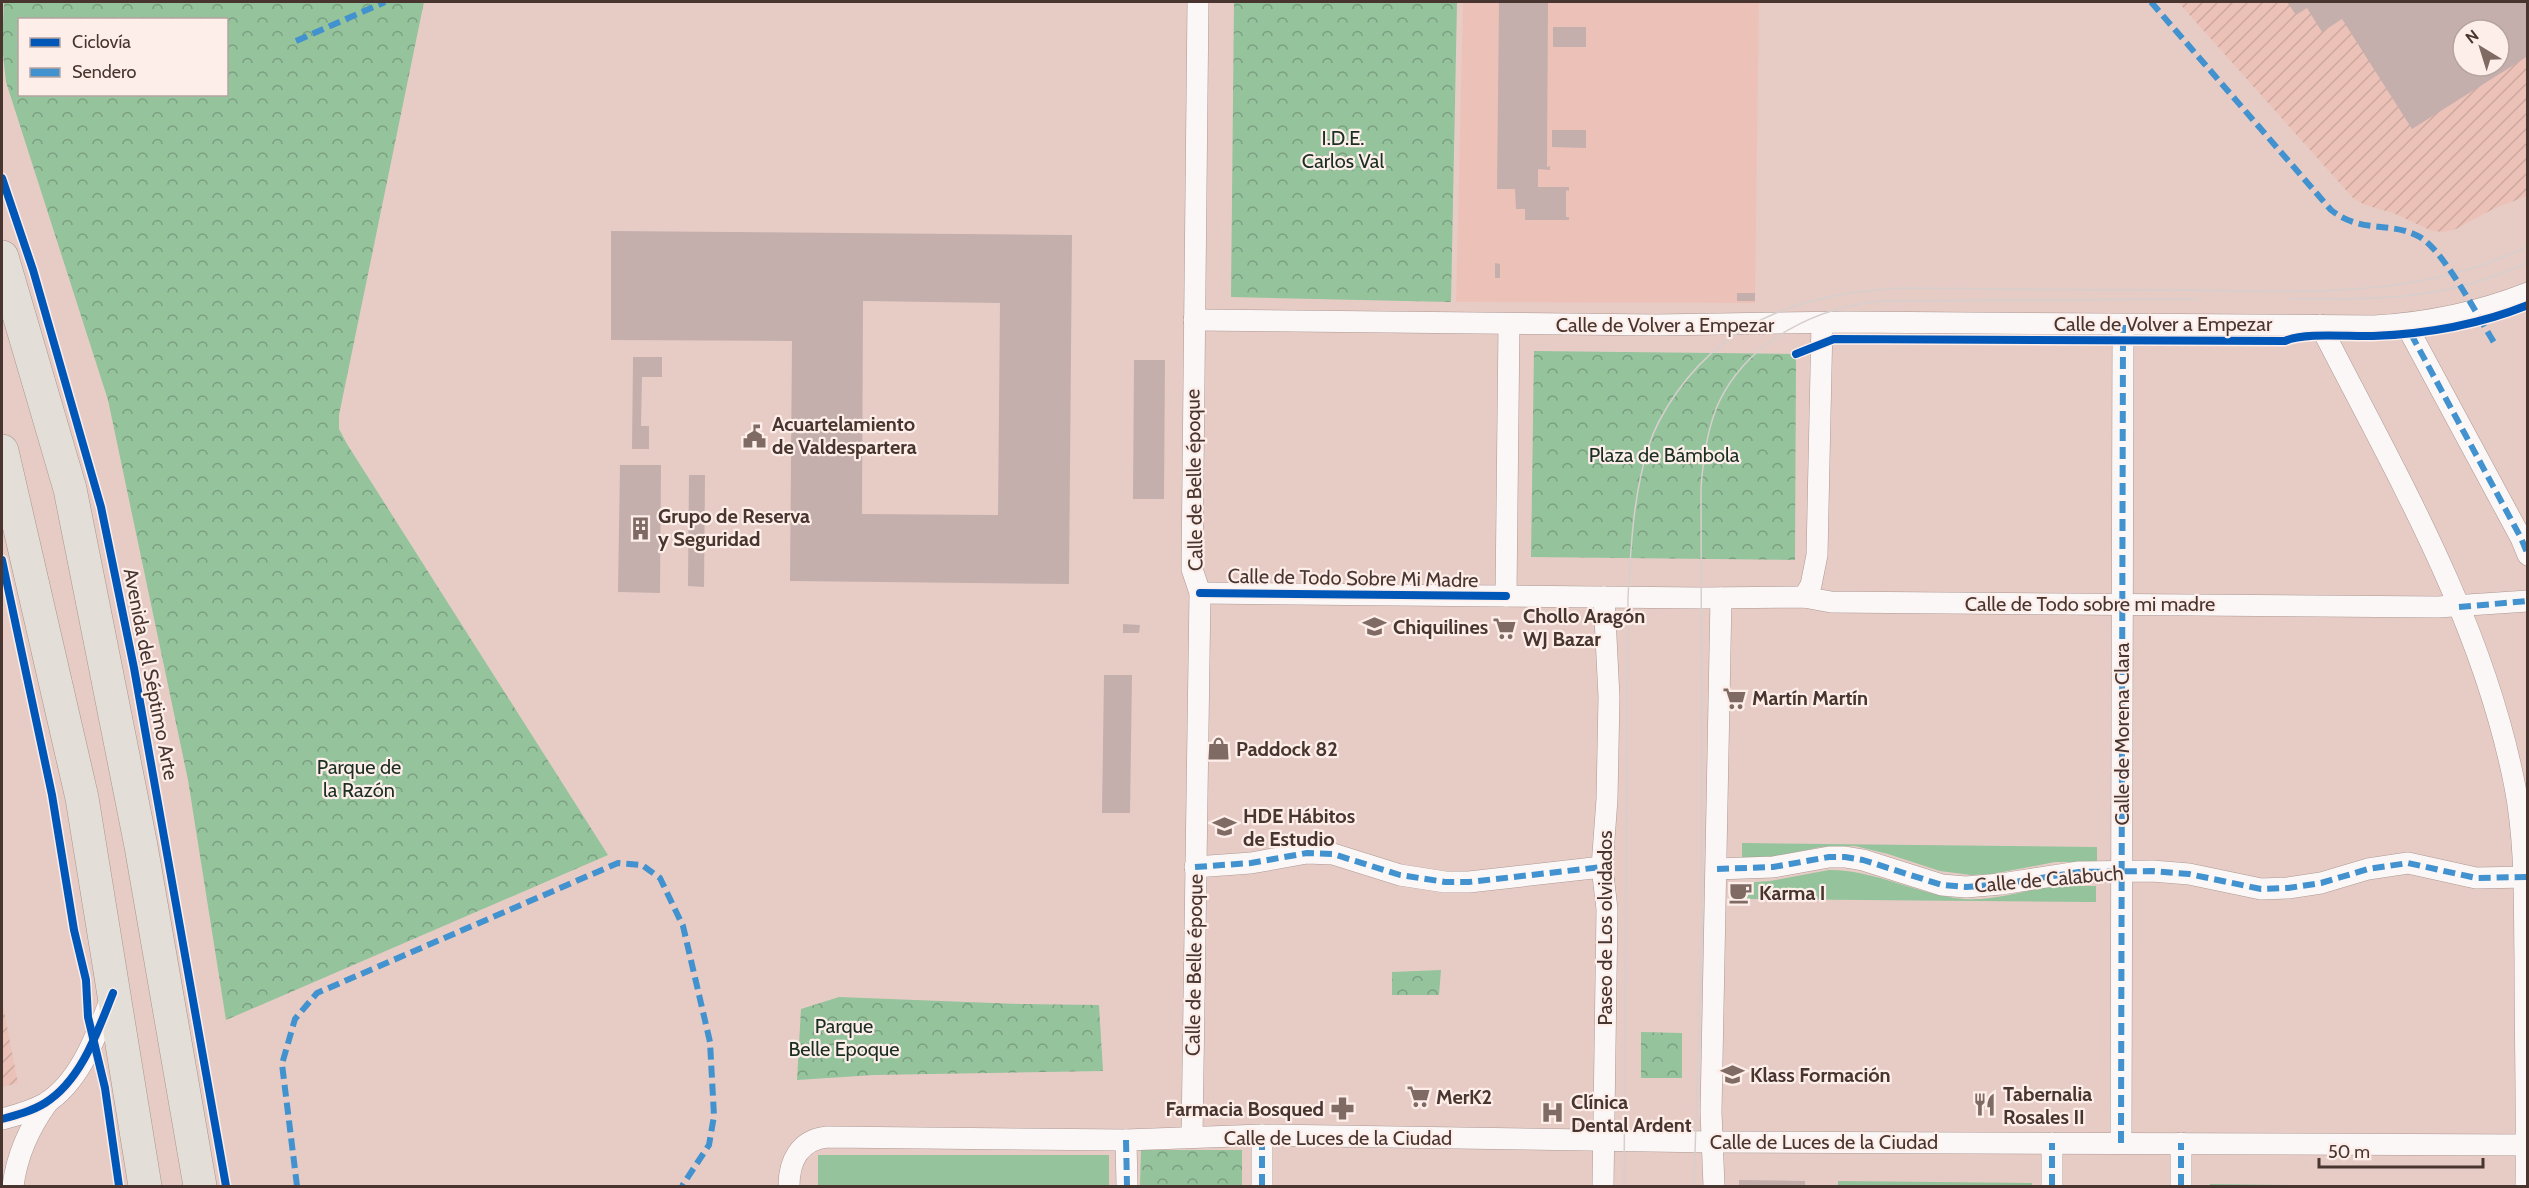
<svg xmlns="http://www.w3.org/2000/svg" width="2529" height="1188" font-family="Cabin,sans-serif">
<style>
.built{fill:#ecc2b8}
.industrial{fill:url(#industrial-furrows);fill-rule:evenodd}
.grass{fill:#94c39c}
.forest{fill:url(#forest-crowns);fill-rule:evenodd}
.building{fill:#c4afad;fill-rule:evenodd}
.lines{fill:none;stroke-linecap:round;stroke-linejoin:round}
.street-casing{stroke:#ac9893;stroke-width:22}
.primary-casing{stroke:#a6968a;stroke-width:34}
.street{stroke:#fbf7f6;stroke-width:21}
.primary{stroke:#e4ded8;stroke-width:33}
.tram{stroke:#d7cfce;stroke-width:1.5}
.quiet{stroke:#4192ce;stroke-width:6;stroke-dasharray:12 6;stroke-linecap:butt}
.cycleway-casing{stroke:#fdeeea;stroke-width:11}
.cycleway{stroke:#0057b8;stroke-width:8}
.labels{text-anchor:middle;stroke-width:4.5;stroke-linejoin:round;paint-order:stroke}
.park-label{font-size:20px;fill:#1a2f21;stroke:#fdeeea}
.street-label{font-size:20px;fill:#483530;stroke:#fdeeea}
.poi-label{font-size:20px;font-weight:bold;fill:#483530;stroke:#fdeeea;text-anchor:start}
</style>
<defs>
<pattern id="industrial-furrows" width="10" height="10" patternUnits="userSpaceOnUse" patternTransform="scale(1.5)"><rect width="10" height="10" fill="#ecc2b8"/><path d="M-1 1l2-2M0 10L10 0M9 11l2-2" fill="none" stroke="#cca79e"/></pattern>
<pattern id="forest-crowns" width="20" height="18" patternUnits="userSpaceOnUse" patternTransform="scale(1.5)"><rect width="20" height="18" fill="#94c39c"/><path d="M2 6a3 3 0 1 1 6 0M12 15a3 3 0 1 1 6 0" fill="none" stroke="#7b9f80"/></pattern>
</defs>
<rect width="100%" height="100%" fill="#e7ccc6"/>
<path class="built" d="M 1463,2 L 1759,2 L 1755,303 L 1456,302 Z"/>
<g class="industrial">
<path d="M 2178,2 L 2527,2 L 2527,196 L 2493,209 L 2456,229 L 2444,232 L 2432,231 L 2393,213 L 2365,205 L 2353,198 ZM 2463,30 L 2499,30 L 2499,66 L 2463,66 Z"/>
<path d="M 2,1000 L 18,1083 L 2,1087 Z"/>
</g>
<g class="grass">
<path d="M 1742,843 L 2097,847 L 2097,862 L 2055,862 L 1992,874 L 1971,875 L 1940,871 L 1888,854 L 1855,846 L 1821,847 L 1772,857 L 1742,858 Z"/>
<path d="M 1829,870 C 1877,870 1917,895 1964,899 C 1994,901 2021,891 2050,887 C 2065,885 2081,886 2096,886 L 2096,902 L 1742,899 L 1742,883 L 1770,881 Z"/>
<rect x="818" y="1155" width="291" height="31"/>
<path d="M 1838,1181 L 2032,1183 L 2032,1186 L 1838,1186 Z"/>
<path d="M 2210,1184 L 2353,1186 L 2210,1186 Z"/>
</g>
<g class="forest">
<path d="M 4,2 L 424,2 L 339,415 L 339,429 L 347,444 L 608,855 L 226,1020 L 188,780 L 108,400 L 6,82 L 2,45 ZM 20,20 L 226,20 L 226,94 L 20,94 Z"/>
<path d="M 1234,2 L 1457,2 L 1451,302 L 1231,297 Z"/>
<path d="M 1534,351 L 1796,354 L 1795,560 L 1531,557 Z"/>
<path d="M 1441,970 L 1439,995 L 1392,995 L 1392,972 Z"/>
<path d="M 839,997 L 1020,1004 L 1099,1005 L 1103,1071 L 874,1075 L 797,1080 L 801,1009 Z"/>
<path d="M 1641,1032 L 1682,1033 L 1682,1078 L 1641,1078 Z"/>
<path d="M 1141,1150 L 1242,1150 L 1242,1186 L 1140,1186 Z"/>
</g>
<g class="building">
<path d="M 1499,2 L 1548,2 L 1547,167 L 1550,166 L 1550,170 L 1538,169 L 1538,187 L 1569,187 L 1569,191 L 1566,190 L 1566,217 L 1569,217 L 1569,220 L 1525,220 L 1525,209 L 1516,209 L 1515,189 L 1497,189 Z"/>
<path d="M 2287,2 L 2528,2 L 2528,56 L 2412,129 L 2342,19 L 2322,32 L 2307,8 L 2296,15 ZM 2463,30 L 2499,30 L 2499,66 L 2463,66 Z"/>
<rect x="1553" y="27" width="33" height="20"/>
<path d="M 1552,130 L 1586,130 L 1586,148 L 1552,147 Z"/>
<path d="M 611,231 L 1072,235 L 1069,584 L 790,581 L 792,341 L 611,340 ZM 863,301 L 1000,303 L 998,515 L 862,514 Z"/>
<path d="M 1495,263 L 1500,264 L 1500,278 L 1495,278 Z"/>
<rect x="1737" y="293" width="18" height="8"/>
<path d="M 633,357 L 662,357 L 662,377 L 642,377 L 641,426 L 649,426 L 649,449 L 632,449 Z"/>
<path d="M 1134,360 L 1165,360 L 1164,499 L 1133,499 Z"/>
<path d="M 620,465 L 661,465 L 660,593 L 618,592 Z"/>
<path d="M 689,475 L 705,475 L 704,587 L 688,586 Z"/>
<path d="M 1123,624 L 1140,625 L 1139,633 L 1123,633 Z"/>
<path d="M 1104,675 L 1132,675 L 1130,813 L 1102,813 Z"/>
<path d="M 1739,1180 L 1805,1181 L 1805,1186 L 1739,1186 Z"/>
</g>
<g class="lines">
<defs>
<g id="street">
<path d="M 1194,320 L 1656,325 L 1846,322 L 2374,326 C 2428,323 2477,313 2528,293"/>
<path d="M 2320,325 C 2396,474 2483,621 2515,787 C 2526,844 2524,902 2525,959 C 2525,1035 2527,1111 2526,1186"/>
<path d="M 2411,334 L 2521,538 L 2528,555"/>
<path d="M 1200,593 L 1702,598 L 1804,597 L 1831,602 L 2438,607 L 2528,601"/>
<path d="M 1506,596 L 1509,324"/>
<path d="M 1804,597 L 1811,585 L 1817,555 L 1822,323"/>
<path d="M 1195,867 L 1251,863 L 1307,853 L 1333,854 L 1400,875 L 1445,882 L 1469,882 L 1602,867"/>
<path d="M 1717,869 L 1773,867 L 1829,857 L 1845,857 L 1863,860 L 1942,885 L 1966,887 L 2001,884 L 2079,872 L 2152,871 L 2189,874 L 2261,889 L 2288,888 L 2321,883 L 2368,869 L 2408,863 L 2476,878 L 2528,877"/>
<path d="M 2,1119 C 17,1115 32,1111 46,1103 C 81,1081 97,1033 112,996"/>
<path d="M 1192,1137 L 1200,593 L 1192,569 L 1198,2"/>
<path d="M 1126,1140 L 1127,1186"/>
<path d="M 2121,1143 L 2123,325"/>
<path d="M 13,1186 C 17,1154 29,1128 48,1102"/>
<path d="M 789,1186 C 789,1162 799,1140 827,1137 L 1126,1140 L 1262,1135 L 1712,1142 L 2527,1145"/>
<path d="M 1262,1186 L 1262,1135"/>
<path d="M 1603,1186 L 1607,909 L 1602,867 L 1607,799 L 1609,697 L 1604,597"/>
<path d="M 1714,1186 L 1711,1112 L 1721,598"/>
<path d="M 2052,1186 L 2052,1143"/>
<path d="M 2181,1186 L 2181,1143"/>
</g>
<g id="primary">
<path d="M 2,257 L 70,489 L 141,846 L 200,1186"/>
<path d="M 2,451 L 82,798 L 145,1186"/>
</g>
</defs>
<use href="#street" class="street-casing"/>
<use href="#primary" class="primary-casing"/>
<use href="#street" class="street"/>
<use href="#primary" class="primary"/>
<g class="tram">
<path d="M 2290,299 C 2376,299 2448,301 2528,262"/>
<path d="M 1624,1186 L 1628,597 C 1631,546 1633,497 1648,448 C 1654,428 1665,409 1677,392 C 1732,314 1815,292 1905,288 C 1995,289 2084,290 2174,290 C 2292,291 2419,301 2528,246"/>
<path d="M 1694,1186 L 1702,923 L 1701,488 C 1703,459 1707,428 1719,402 C 1749,340 1818,306 1884,301 L 2197,299"/>
</g>
<g class="quiet">
<path d="M 2151,2 L 2331,210 C 2362,234 2388,221 2418,236 C 2443,248 2479,319 2495,344"/>
<path d="M 296,41 L 385,2"/>
<path d="M 2411,334 L 2521,538 L 2528,555"/>
<path d="M 2459,607 L 2528,601"/>
<path d="M 1195,867 L 1251,863 L 1307,853 L 1333,854 L 1400,875 L 1445,882 L 1469,882 L 1602,867"/>
<path d="M 1717,869 L 1773,867 L 1829,857 L 1845,857 L 1863,860 L 1942,885 L 1966,887 L 2001,884 L 2079,872 L 2152,871 L 2189,874 L 2261,889 L 2288,888 L 2321,883 L 2368,869 L 2408,863 L 2476,878 L 2528,877"/>
<path d="M 1126,1140 L 1127,1186"/>
<path d="M 2121,1143 L 2123,325"/>
<path d="M 297,1186 L 282,1064 L 295,1019 L 317,993 L 618,863 L 642,865 L 660,878 L 683,926 L 710,1042 L 714,1116 L 709,1145 L 682,1186"/>
<path d="M 1262,1186 L 1262,1135"/>
<path d="M 2052,1186 L 2052,1143"/>
<path d="M 2181,1186 L 2181,1143"/>
</g>
<defs>
<g id="cycleway">
<path d="M 2,178 L 33,270 L 101,507 L 134,668 L 226,1186"/>
<path d="M 1796,354 L 1834,339 L 2285,341 C 2305,332 2350,337 2373,336 C 2426,334 2478,325 2528,305"/>
<path d="M 2,560 L 52,795 L 74,930 L 86,980 L 88,1017 L 105,1088 L 119,1186"/>
<path d="M 1200,593 L 1506,596"/>
<path d="M 2,1119 C 17,1115 32,1111 45,1103 C 82,1080 98,1030 113,993"/>
</g>
</defs>
<use href="#cycleway" class="cycleway-casing"/>
<use href="#cycleway" class="cycleway"/>
</g>
<defs>
<symbol id="civic-bare" viewBox="-9 -9 18 18"><path d="M-.6-6.5H3V-4.5H.6V-3L4-1V1h2V6H-6V1h2V-1L-.6-3ZM-1.2 2.5V6h2.4V2.5Z" fill="#806a64" stroke="#fdeeea" stroke-width="2.5" paint-order="stroke"/></symbol>
<symbol id="building-bare" viewBox="-9 -9 18 18"><path d="M-4-6H4V6H1V3H-1V6H-4ZM-2.5-4.3h1.7v1.8h-1.7ZM.8-4.3h1.7v1.8H.8ZM-2.5-1h1.7V.8h-1.7ZM.8-1h1.7V.8H.8Z" fill="#806a64" stroke="#fdeeea" stroke-width="2.5" paint-order="stroke"/></symbol>
<symbol id="school-bare" viewBox="-9 -9 18 18"><path d="M0-5L7-2L0 1L-7-2ZM-4 1L0 2.5L4 1V4Q0 6-4 4Z" fill="#806a64" stroke="#fdeeea" stroke-width="2.5" paint-order="stroke"/></symbol>
<symbol id="supermarket-bare" viewBox="-9 -9 18 18"><path d="M-6-5.5h2.5l.6 2H6L4.5 2H-2.5L-4.4-4H-6ZM-1.5 3.2a1.3 1.3 0 1 0 .1 0ZM3 3.2a1.3 1.3 0 1 0 .1 0Z" fill="#806a64" stroke="#fdeeea" stroke-width="2.5" paint-order="stroke"/></symbol>
<symbol id="shop-bare" viewBox="-9 -9 18 18"><path d="M-5-2.5h2.3a2.7 3.5 0 0 1 5.4 0H5L5.5 6h-11ZM-1.5-2.5h3a1.5 2.3 0 0 0-3 0Z" fill="#806a64" stroke="#fdeeea" stroke-width="2.5" paint-order="stroke"/></symbol>
<symbol id="cafe-bare" viewBox="-9 -9 18 18"><path d="M-5.5-4.5H6V0H3Q3 3.5 0 3.5H-2.5Q-5.5 3.5-5.5 0ZM3-3.2v2h1.7v-2ZM-6 4.5H4V6H-6Z" fill="#806a64" stroke="#fdeeea" stroke-width="2.5" paint-order="stroke"/></symbol>
<symbol id="restaurant-bare" viewBox="-9 -9 18 18"><path d="M-5-6h1v4h1v-4h1v4h1v-4h1v5L-1.5 .5V6h-2V.5L-5-1ZM5-6V6H3V1.5H1.5Q1.5-4 5-6Z" fill="#806a64" stroke="#fdeeea" stroke-width="2.5" paint-order="stroke"/></symbol>
<symbol id="pharmacy-bare" viewBox="-9 -9 18 18"><path d="M-2-6h4v4h4v4h-4v4h-4v-4h-4v-4h4Z" fill="#806a64" stroke="#fdeeea" stroke-width="2.5" paint-order="stroke"/></symbol>
<symbol id="hospital-bare" viewBox="-9 -9 18 18"><path d="M-5-5h3v3.5h4V-5h3V5h-3V1.5h-4V5h-3Z" fill="#806a64" stroke="#fdeeea" stroke-width="2.5" paint-order="stroke"/></symbol>
</defs>
<g fill-rule="evenodd">
<use href="#civic-bare" x="738" y="420" width="33" height="33"/>
<use href="#building-bare" x="624" y="512" width="33" height="33"/>
<use href="#school-bare" x="1358" y="610" width="33" height="33"/>
<use href="#supermarket-bare" x="1488" y="612" width="33" height="33"/>
<use href="#supermarket-bare" x="1718" y="682" width="33" height="33"/>
<use href="#shop-bare" x="1202" y="732" width="33" height="33"/>
<use href="#school-bare" x="1208" y="810" width="33" height="33"/>
<use href="#cafe-bare" x="1724" y="876" width="33" height="33"/>
<use href="#school-bare" x="1716" y="1058" width="33" height="33"/>
<use href="#supermarket-bare" x="1402" y="1080" width="33" height="33"/>
<use href="#restaurant-bare" x="1968" y="1088" width="33" height="33"/>
<use href="#pharmacy-bare" x="1326" y="1092" width="33" height="33"/>
<use href="#hospital-bare" x="1536" y="1096" width="33" height="33"/>
</g>
<g class="labels">
<g class="park-label">
<text x="1343" y="145">I.D.E.<tspan x="1343" dy="23">Carlos Val</tspan></text>
<text x="1664" y="462">Plaza de Bámbola</text>
<text x="359" y="774">Parque de<tspan x="359" dy="23">la Razón</tspan></text>
<text x="844" y="1033">Parque<tspan x="844" dy="23">Belle Epoque</tspan></text>
</g>
<g class="street-label">
<text x="2163" y="331">Calle de Volver a Empezar</text>
<text x="1665" y="332">Calle de Volver a Empezar</text>
<text transform="translate(1194 480) rotate(-91)" y="7">Calle de Belle époque</text>
<text transform="translate(1353 578) rotate(1)" y="7">Calle de Todo Sobre Mi Madre</text>
<text x="2090" y="611">Calle de Todo sobre mi madre</text>
<text transform="translate(151 674) rotate(79)" y="7">Avenida del Séptimo Arte</text>
<text transform="translate(2122 734) rotate(-90)" y="7">Calle de Morena Clara</text>
<text transform="translate(2049 879) rotate(-5)" y="7">Calle de Calabuch</text>
<text transform="translate(1605 928) rotate(-90)" y="7">Paseo de Los olvidados</text>
<text transform="translate(1194 965) rotate(-89)" y="7">Calle de Belle époque</text>
<text x="1338" y="1145">Calle de Luces de la Ciudad</text>
<text x="1824" y="1149">Calle de Luces de la Ciudad</text>
</g>
<g class="poi-label">
<text x="772" y="431">Acuartelamiento<tspan x="772" dy="23">de Valdespartera</tspan></text>
<text x="658" y="523">Grupo de Reserva<tspan x="658" dy="23">y Seguridad</tspan></text>
<text x="1523" y="623">Chollo Aragón<tspan x="1523" dy="23">WJ Bazar</tspan></text>
<text x="1393" y="634">Chiquilines</text>
<text x="1752" y="705">Martín Martín</text>
<text x="1236" y="756">Paddock 82</text>
<text x="1243" y="823">HDE Hábitos<tspan x="1243" dy="23">de Estudio</tspan></text>
<text x="1759" y="900">Karma I</text>
<text x="1750" y="1082">Klass Formación</text>
<text x="2003" y="1101">Tabernalia<tspan x="2003" dy="23">Rosales II</tspan></text>
<text x="1436" y="1104">MerK2</text>
<text x="1571" y="1109">Clínica<tspan x="1571" dy="23">Dental Ardent</tspan></text>
<text x="1324" y="1116" text-anchor="end">Farmacia Bosqued</text>
</g>
</g>
<rect width="2529" height="1188" fill="none" stroke="#483530" stroke-width="6"/>
<rect x="18" y="18" width="210" height="78" fill="#fdeeea" stroke="#b5a4a0" stroke-width="1.5"/>
<rect x="30" y="38" width="30" height="9" fill="#0057b8" stroke="#b5a4a0" stroke-width="1.5"/>
<text x="72" y="48" font-size="18" fill="#483530">Ciclovía</text>
<rect x="30" y="68" width="30" height="9" fill="#4192ce" stroke="#b5a4a0" stroke-width="1.5"/>
<text x="72" y="78" font-size="18" fill="#483530">Sendero</text>
<g transform="translate(2481 48) rotate(322)"><circle r="28" fill="#fdeeea" stroke="#b5a4a0" stroke-width="1.5"/>
<path d="M0-4.5L10 22L0 15L-10 22Z" fill="#806a64"/>
<text y="-9" font-size="16" font-weight="bold" text-anchor="middle" fill="#483530">N</text>
</g>
<path d="M2319 1158v9h164v-9" fill="none" stroke="#483530" stroke-width="3"/>
<text x="2328" y="1158" font-size="18" fill="#483530" stroke="#fdeeea" stroke-width="4.5" paint-order="stroke">50 m</text>
</svg>
